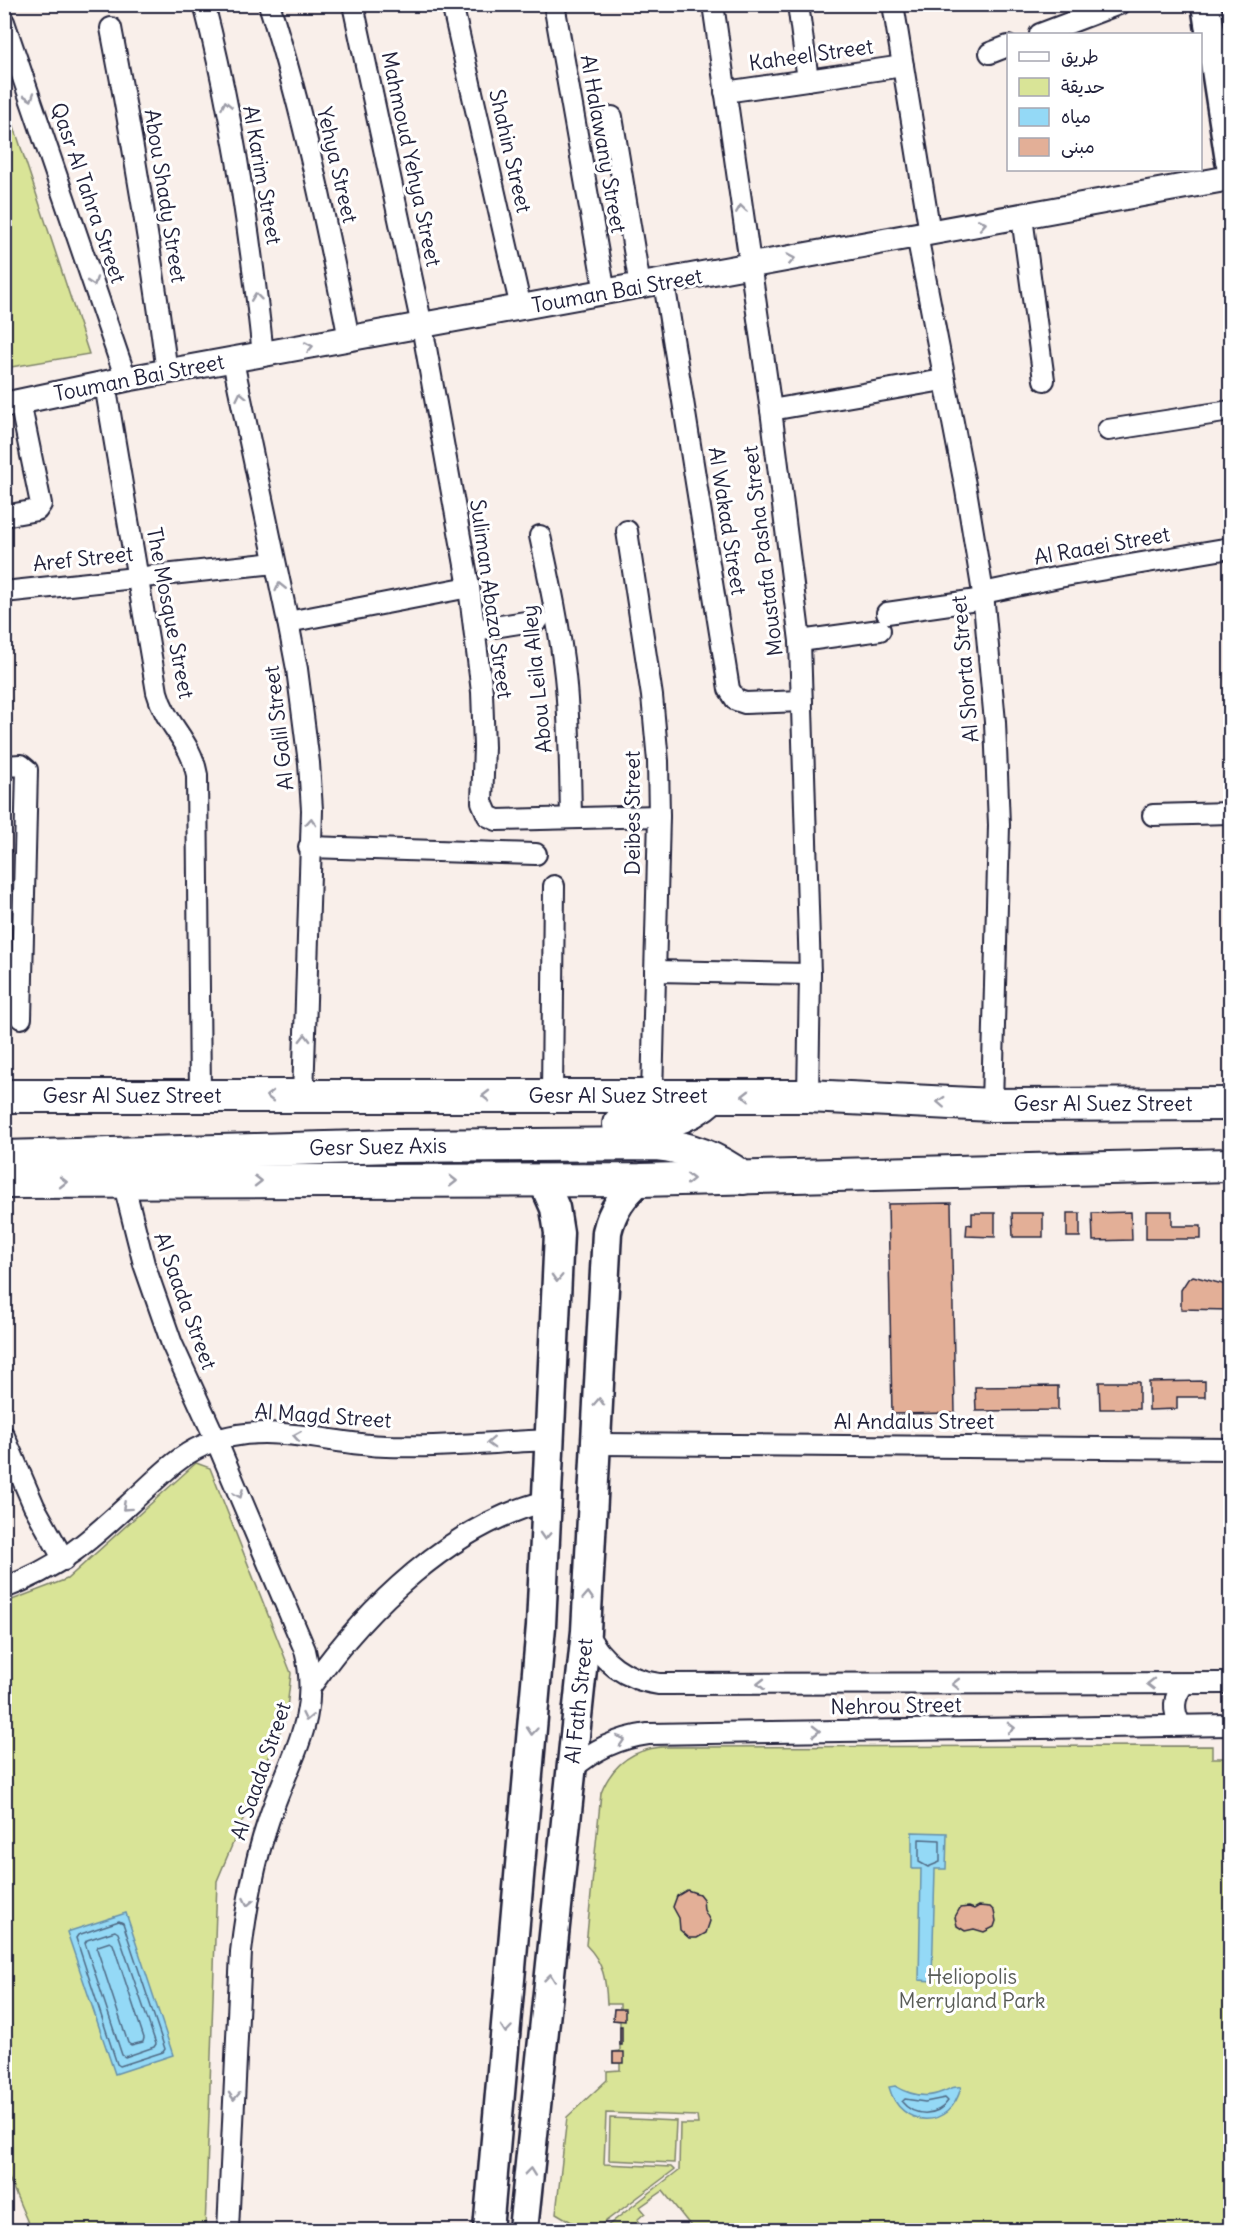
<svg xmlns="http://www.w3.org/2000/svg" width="1235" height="2235" font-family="Delius,'Playpen Sans Arabic',sans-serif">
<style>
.green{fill:#d9e497;stroke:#7e8369;stroke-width:1.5}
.water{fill:#94d9f6;stroke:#6690ab;stroke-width:1.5}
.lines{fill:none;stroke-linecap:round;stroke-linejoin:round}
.shore{stroke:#506b86;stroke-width:1.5}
.building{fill:#e3af97;stroke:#22223b;stroke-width:1.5}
.minor-casing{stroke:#22223b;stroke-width:24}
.tertiary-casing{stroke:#22223b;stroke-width:28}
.secondary-casing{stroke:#22223b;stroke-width:33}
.primary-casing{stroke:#22223b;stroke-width:36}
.minor{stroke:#fff;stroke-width:20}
.tertiary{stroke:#fff;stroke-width:24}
.secondary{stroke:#fff;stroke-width:28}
.primary{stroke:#fff;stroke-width:32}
.oneway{stroke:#9c9ca7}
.labels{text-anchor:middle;stroke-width:6;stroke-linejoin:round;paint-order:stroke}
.street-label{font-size:21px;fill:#22223b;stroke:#fff}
.park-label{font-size:21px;fill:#595c57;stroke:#fff}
</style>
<rect width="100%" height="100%" fill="#f9efea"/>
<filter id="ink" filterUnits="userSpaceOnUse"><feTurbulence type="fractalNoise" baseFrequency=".0167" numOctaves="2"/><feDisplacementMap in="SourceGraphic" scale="12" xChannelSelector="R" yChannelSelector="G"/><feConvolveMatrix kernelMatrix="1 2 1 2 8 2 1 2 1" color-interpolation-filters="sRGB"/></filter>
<g filter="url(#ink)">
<g class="green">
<path d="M 4,96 L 89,354 L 5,368 L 4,368 Z"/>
<path d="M 196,1463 L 210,1468 L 291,1673 L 286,1717 L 217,1881 L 205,2230 L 31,2230 L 5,2169 L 4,1603 L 67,1579 Z"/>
<path d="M 1212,1746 L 1212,1758 L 1230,1758 L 1230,2230 L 694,2230 L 663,2191 L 640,2207 L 645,2213 L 637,2220 L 644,2229 L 641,2230 L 602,2230 L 679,2170 L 680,2124 L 698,2124 L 697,2116 L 606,2113 L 604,2164 L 671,2167 L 674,2170 L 594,2230 L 585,2230 L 556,2213 L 567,2117 L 607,2080 L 607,2071 L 620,2070 L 620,2063 L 613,2063 L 613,2052 L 620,2051 L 620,2021 L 613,2020 L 614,2009 L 620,2009 L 620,2004 L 607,2004 C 606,1980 604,1963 586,1945 L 601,1793 C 612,1765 631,1750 661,1747 Z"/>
<path d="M 610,2118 L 676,2121 L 674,2163 L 609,2160 Z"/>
</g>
<g class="water">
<path d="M 912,1832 L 947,1833 L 946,1869 L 935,1869 L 932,1981 L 919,1980 L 921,1869 L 912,1869 Z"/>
<path d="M 126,1913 L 173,2055 L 115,2074 L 67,1932 Z"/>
<path d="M 895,2086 C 910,2095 926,2099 942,2092 C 950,2089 952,2086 961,2087 C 951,2131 900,2129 889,2087 Z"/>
</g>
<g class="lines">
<g class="shore">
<path d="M 919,1839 L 940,1840 L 940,1862 L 928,1867 L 919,1862 Z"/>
<path d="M 119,1921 L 123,1923 L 165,2049 L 163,2052 L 120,2066 L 117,2064 L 76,1938 L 78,1935 Z"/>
<path d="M 115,1931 L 118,1933 L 156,2044 L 154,2047 L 125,2057 L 122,2055 L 85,1943 L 87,1940 Z"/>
<path d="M 110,1942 L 113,1944 L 144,2038 L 143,2042 L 131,2045 L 128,2043 L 97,1949 L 98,1946 Z"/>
<path d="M 945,2098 L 948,2101 C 937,2117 914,2117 902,2102 L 905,2099 L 925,2102 Z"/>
</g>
</g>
<g class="building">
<path d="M 951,1203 L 955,1413 L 892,1414 L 888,1204 Z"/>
<path d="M 1146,1211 L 1172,1211 L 1172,1226 L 1201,1226 L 1201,1239 L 1146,1239 Z"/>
<path d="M 1131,1212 L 1132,1240 L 1093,1241 L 1092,1213 Z"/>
<path d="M 972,1213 L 995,1213 L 995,1237 L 966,1236 L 967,1224 L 972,1225 Z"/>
<path d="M 1012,1213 L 1043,1213 L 1043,1237 L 1013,1237 Z"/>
<rect x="1067" y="1213" width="13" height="24"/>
<path d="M 1193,1276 L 1230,1286 L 1230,1310 L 1181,1309 L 1181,1290 L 1188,1279 Z"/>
<path d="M 1205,1381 L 1205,1397 L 1177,1397 L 1177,1409 L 1149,1410 L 1149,1382 Z"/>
<path d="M 1099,1382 L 1139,1382 L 1139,1409 L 1100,1409 Z"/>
<path d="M 1058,1386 L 1058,1410 L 976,1411 L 975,1387 Z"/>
<path d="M 687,1890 L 699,1894 L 703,1899 L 704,1910 L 710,1921 L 706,1933 L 697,1938 L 689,1938 L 680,1930 L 679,1918 L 673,1907 L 677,1896 Z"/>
<path d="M 979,1906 L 990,1907 L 994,1911 L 996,1921 L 994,1927 L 984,1932 L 974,1929 L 965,1931 L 957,1926 L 955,1917 L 960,1908 L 969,1907 L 974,1909 Z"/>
<path d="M 614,2009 L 625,2009 L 625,2021 L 613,2020 Z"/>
<rect x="620" y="2026" width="2" height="19"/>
<rect x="613" y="2052" width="11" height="11"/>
</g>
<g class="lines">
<defs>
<g id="minor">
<path d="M 204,4 C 234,119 251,238 263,355"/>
<path d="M 269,4 C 304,114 327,227 349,339"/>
<path d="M 358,4 L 354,9 L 422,326 L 469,587 L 482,692 L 484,747 L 482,802 L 488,816 L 497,820 L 659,816"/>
<path d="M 452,4 L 521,308"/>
<path d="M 554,4 L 605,293"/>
<path d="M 713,4 L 771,410 L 800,641 L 810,974 L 808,1096"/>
<path d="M 798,4 L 808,80"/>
<path d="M 893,4 L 930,233"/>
<path d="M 4,22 L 126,379"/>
<path d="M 111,28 C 133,142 152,256 167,372"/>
<path d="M 1040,34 L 1119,4"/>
<path d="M 990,53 L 1008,46"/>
<path d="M 725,92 L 903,66"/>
<path d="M 612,117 L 640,286"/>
<path d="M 1022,217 L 1044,380"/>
<path d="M 917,235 L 966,490 L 983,593 L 995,722 L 999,825 L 992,1105"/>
<path d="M 664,282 L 729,689 L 736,700 L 745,703 L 802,701"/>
<path d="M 233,361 L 288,622 L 297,669 L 309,763 L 312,810 L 303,1096"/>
<path d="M 105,384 L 157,692 C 166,726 191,740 197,775 L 200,1096"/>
<path d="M 771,410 L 943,380"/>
<path d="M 1108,430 L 1230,411"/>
<path d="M 4,516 L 37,510 L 41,504 L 20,402"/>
<path d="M 627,531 L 652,696 L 658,761 L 659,816 L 652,1096"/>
<path d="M 540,536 C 550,582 560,629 565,676 C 570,723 570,770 571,818"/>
<path d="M 4,592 L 275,563"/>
<path d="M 983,593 L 1059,577 L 1230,548"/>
<path d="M 887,613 L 984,599"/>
<path d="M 288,622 L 469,587"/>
<path d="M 475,630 L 538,620"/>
<path d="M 800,641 L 880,630"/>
<path d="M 4,766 L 21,765 L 27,770 L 21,1018"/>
<path d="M 1153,815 L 1230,813"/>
<path d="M 309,847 L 536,854"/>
<path d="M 655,971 L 810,974"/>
<path d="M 552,1095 L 554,886"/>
<path d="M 123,1181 L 144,1264 L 172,1344 L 216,1440 L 305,1650 C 322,1720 288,1759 268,1822 C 254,1864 246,1908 241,1952 L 228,2230"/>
<path d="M 4,1436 L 34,1506 L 64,1560"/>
<path d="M 597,1444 L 1230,1449"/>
<path d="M 4,1588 C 64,1566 92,1538 138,1496 C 158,1478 177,1457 202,1446 C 261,1418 324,1444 386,1446 C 440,1448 495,1442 550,1440"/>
<path d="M 586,1631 C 600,1661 626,1680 659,1684 L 1230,1683"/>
<path d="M 311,1686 C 366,1608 452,1524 547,1501"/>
<path d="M 1181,1725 C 1172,1711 1173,1697 1184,1684"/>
<path d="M 572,1769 C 594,1749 619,1738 648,1734 L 1230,1725"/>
</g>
<path id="tertiary" d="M 4,405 L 126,379 L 1230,178"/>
<g id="secondary">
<path d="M 1206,4 L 1230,161"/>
<path d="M 488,2230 L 541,1626 L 559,1233 L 555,1208 L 543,1181"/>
<path d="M 523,2230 L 586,1631 L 607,1232 C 612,1210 623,1195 640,1180"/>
</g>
<g id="primary">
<path d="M 4,1096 L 808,1096 L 992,1105 L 1230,1104"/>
<path d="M 619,1124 C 658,1123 682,1124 713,1096"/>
<path d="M 4,1157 L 395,1146 L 656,1144 C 689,1147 716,1158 743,1178"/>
<path d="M 4,1182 L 640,1180 L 1230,1165"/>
</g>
</defs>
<use href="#minor" class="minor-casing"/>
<use href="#tertiary" class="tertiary-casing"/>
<use href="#secondary" class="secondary-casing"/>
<use href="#primary" class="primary-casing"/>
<use href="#minor" class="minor"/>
<use href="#tertiary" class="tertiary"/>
<use href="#secondary" class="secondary"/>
<use href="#primary" class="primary"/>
</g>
<defs><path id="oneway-chevron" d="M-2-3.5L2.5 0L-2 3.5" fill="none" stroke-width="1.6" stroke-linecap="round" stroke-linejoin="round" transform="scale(1.5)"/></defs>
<g class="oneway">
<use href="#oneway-chevron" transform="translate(30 97) rotate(71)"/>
<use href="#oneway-chevron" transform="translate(226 105) rotate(-101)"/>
<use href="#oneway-chevron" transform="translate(741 209) rotate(-98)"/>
<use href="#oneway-chevron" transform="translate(982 224) rotate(-10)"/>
<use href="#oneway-chevron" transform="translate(791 259) rotate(-11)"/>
<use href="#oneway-chevron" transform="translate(93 282) rotate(71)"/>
<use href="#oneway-chevron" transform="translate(256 297) rotate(-97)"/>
<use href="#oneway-chevron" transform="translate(309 347) rotate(-11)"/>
<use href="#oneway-chevron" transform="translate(241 396) rotate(-102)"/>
<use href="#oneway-chevron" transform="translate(280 587) rotate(-103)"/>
<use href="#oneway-chevron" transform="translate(311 822) rotate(-86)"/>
<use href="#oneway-chevron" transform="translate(305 1038) rotate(-89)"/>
<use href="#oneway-chevron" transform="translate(270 1096) rotate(180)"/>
<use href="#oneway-chevron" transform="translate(486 1096) rotate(180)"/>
<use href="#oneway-chevron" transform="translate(746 1096) rotate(180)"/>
<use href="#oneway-chevron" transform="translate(941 1102) rotate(-177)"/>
<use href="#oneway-chevron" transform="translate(690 1179) rotate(-1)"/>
<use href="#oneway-chevron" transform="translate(258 1181)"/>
<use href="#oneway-chevron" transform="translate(453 1181)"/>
<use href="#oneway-chevron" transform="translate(63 1182)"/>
<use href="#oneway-chevron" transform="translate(557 1278) rotate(92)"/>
<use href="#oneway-chevron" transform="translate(599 1402) rotate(-87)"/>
<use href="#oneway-chevron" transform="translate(297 1436) rotate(-171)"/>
<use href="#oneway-chevron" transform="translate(491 1443) rotate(178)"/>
<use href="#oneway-chevron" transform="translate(239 1494) rotate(67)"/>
<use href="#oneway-chevron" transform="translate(126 1507) rotate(138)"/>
<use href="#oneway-chevron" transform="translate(545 1536) rotate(93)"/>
<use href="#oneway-chevron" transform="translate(588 1596) rotate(-87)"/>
<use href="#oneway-chevron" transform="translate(761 1684) rotate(-180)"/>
<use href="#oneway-chevron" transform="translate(956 1684) rotate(-180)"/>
<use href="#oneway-chevron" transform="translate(1151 1684) rotate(-180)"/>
<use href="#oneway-chevron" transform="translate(307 1717) rotate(102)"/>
<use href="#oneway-chevron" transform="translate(1011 1728) rotate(-1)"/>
<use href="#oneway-chevron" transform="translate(532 1731) rotate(95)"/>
<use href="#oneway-chevron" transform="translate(816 1731) rotate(-1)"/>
<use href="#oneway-chevron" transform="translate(621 1740) rotate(-18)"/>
<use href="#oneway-chevron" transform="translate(248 1902) rotate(101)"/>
<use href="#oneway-chevron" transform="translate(550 1978) rotate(-84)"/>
<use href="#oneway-chevron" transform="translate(506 2029) rotate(95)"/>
<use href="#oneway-chevron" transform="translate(234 2096) rotate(93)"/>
<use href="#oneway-chevron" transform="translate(530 2172) rotate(-84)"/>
</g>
</g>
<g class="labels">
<g class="street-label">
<text transform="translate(811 55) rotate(-8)" y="7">Kaheel Street</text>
<text transform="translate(603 144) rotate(80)" y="7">Al Halawany Street</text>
<text transform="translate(510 151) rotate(77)" y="7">Shahin Street</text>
<text transform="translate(411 159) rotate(78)" y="7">Mahmoud Yehya Street</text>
<text transform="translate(337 165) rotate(77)" y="7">Yehya Street</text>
<text transform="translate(262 175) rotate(80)" y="7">Al Karim Street</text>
<text transform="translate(88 193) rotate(71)" y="7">Qasr Al Tahra Street</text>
<text transform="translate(165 196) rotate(81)" y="7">Abou Shady Street</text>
<text transform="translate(617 291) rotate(-10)" y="7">Touman Bai Street</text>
<text transform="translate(139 378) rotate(-11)" y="7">Touman Bai Street</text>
<text transform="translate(727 521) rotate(81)" y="7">Al Wakad Street</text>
<text transform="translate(1102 546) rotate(-10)" y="7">Al Raaei Street</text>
<text transform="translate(763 551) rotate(-97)" y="7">Moustafa Pasha Street</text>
<text transform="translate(83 559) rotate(-6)" y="7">Aref Street</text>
<text transform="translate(491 599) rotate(82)" y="7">Suliman Abaza Street</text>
<text transform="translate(170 613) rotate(79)" y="7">The Mosque Street</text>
<text transform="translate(965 669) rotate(-95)" y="7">Al Shorta Street</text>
<text transform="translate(537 679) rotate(-96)" y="7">Abou Leila Alley</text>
<text transform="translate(279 728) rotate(-97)" y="7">Al Galil Street</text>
<text transform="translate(633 813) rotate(-90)" y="7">Deibes Street</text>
<text x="132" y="1103">Gesr Al Suez Street</text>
<text x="618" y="1103">Gesr Al Suez Street</text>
<text x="1103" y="1111">Gesr Al Suez Street</text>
<text transform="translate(378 1147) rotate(-1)" y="7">Gesr Suez Axis</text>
<text transform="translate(185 1301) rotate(70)" y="7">Al Saada Street</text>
<text transform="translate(323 1416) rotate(4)" y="7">Al Magd Street</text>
<text x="914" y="1429">Al Andalus Street</text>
<text transform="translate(579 1701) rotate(-84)" y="7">Al Fath Street</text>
<text transform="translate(896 1706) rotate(-1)" y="7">Nehrou Street</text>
<text transform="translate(261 1771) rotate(-71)" y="7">Al Saada Street</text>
</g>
<g class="park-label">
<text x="972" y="1984">Heliopolis<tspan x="972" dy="24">Merryland Park</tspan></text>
</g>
</g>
<rect width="1235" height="2235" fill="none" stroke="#fff" stroke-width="24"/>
<rect x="12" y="12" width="1211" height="2211" fill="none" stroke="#22223b" stroke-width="2" filter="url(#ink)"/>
<rect x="1007" y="33" width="195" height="138" fill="#ffffff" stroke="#a7a7b1" stroke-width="1.5"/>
<rect x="1019" y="52" width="30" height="9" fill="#ffffff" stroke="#a7a7b1" stroke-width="1.5"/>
<text x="1061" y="63" font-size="18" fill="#22223b">طريق</text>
<rect x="1019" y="78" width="30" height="18" fill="#d9e497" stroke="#a7a7b1" stroke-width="1.5"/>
<text x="1061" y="93" font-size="18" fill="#22223b">حديقة</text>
<rect x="1019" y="108" width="30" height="18" fill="#94d9f6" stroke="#a7a7b1" stroke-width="1.5"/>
<text x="1061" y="123" font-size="18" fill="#22223b">مياه</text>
<rect x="1019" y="138" width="30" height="18" fill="#e3af97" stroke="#a7a7b1" stroke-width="1.5"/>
<text x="1061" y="153" font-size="18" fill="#22223b">مبنى</text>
</svg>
